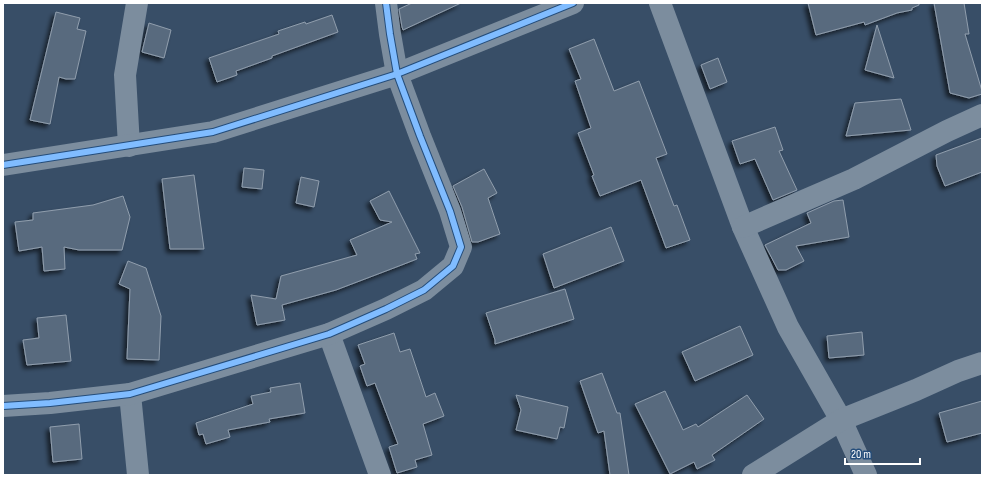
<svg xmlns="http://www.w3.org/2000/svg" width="985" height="478" font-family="'Sofia Sans Condensed',sans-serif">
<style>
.building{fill:#596a7e;stroke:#909ead;filter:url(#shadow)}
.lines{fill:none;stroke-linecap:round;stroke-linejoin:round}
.minor{stroke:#7c8d9e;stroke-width:22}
.tertiary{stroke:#7c8d9e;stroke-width:22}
.cycleway-casing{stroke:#244d7b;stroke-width:8}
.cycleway{stroke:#80bcff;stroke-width:6}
</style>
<defs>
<filter id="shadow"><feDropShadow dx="-3.5" dy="3.5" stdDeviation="2" flood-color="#0009"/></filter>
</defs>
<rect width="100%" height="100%" fill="#384e67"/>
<g class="building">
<path d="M 412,3 L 461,3 L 403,30 L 402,27 L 399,9 Z"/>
<path d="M 808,3 L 919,3 L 919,5 L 912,8 L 912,10 L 897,13 L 865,25 L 864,22 L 816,35 Z"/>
<path d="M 934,3 L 964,3 L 969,34 L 965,34 L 982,91 L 982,94 L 969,98 L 950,93 Z"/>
<path d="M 56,12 L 80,18 L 77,29 L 86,31 L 75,79 L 66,79 L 59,77 L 50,124 L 30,120 Z"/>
<path d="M 332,15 L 338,32 L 272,56 L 272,58 L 236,71 L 237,75 L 217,82 L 209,58 L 279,34 L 278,31 L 305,22 L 306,24 Z"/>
<path d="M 149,23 L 171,30 L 164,58 L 142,52 Z"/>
<path d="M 877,25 L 894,78 L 865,70 Z"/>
<path d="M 594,39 L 614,91 L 639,81 L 667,154 L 656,158 L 674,206 L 677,205 L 690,240 L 666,248 L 641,180 L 600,196 L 592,176 L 594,175 L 578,133 L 591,128 L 575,81 L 581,79 L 569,49 Z"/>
<path d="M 718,58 L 727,82 L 710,89 L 701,65 Z"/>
<path d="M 901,99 L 911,130 L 846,136 L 855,103 Z"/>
<path d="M 775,127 L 783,150 L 779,151 L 797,190 L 773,200 L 755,159 L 740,164 L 732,141 Z"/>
<path d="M 982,138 L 982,172 L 945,186 L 937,166 L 936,155 Z"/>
<path d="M 244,168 L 264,170 L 262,189 L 242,187 Z"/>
<path d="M 484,169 L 497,193 L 488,198 L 500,234 L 478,242 L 472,242 L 462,207 L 453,186 Z"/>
<path d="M 194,175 L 204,249 L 170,249 L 162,179 Z"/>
<path d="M 301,177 L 319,181 L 314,207 L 296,203 Z"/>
<path d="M 389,191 L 420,253 L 415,254 L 417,259 L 399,266 L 336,290 L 282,305 L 285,320 L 257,325 L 251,295 L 276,299 L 281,276 L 357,255 L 350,240 L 392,222 L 380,220 L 370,201 Z"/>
<path d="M 123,196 L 130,217 L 122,250 L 79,250 L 64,247 L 65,269 L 44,271 L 42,247 L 19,251 L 15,222 L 33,220 L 33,213 L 93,205 Z"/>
<path d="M 843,200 L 849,237 L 796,246 L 804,261 L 786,270 L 778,270 L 765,245 L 811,223 L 807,213 L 834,201 Z"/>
<path d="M 611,227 L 624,261 L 554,288 L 543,254 Z"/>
<path d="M 128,261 L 146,268 L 161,316 L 159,360 L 127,359 L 130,289 L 119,284 Z"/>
<path d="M 565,289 L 574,319 L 495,344 L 495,340 L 486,313 Z"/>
<path d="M 66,315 L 71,361 L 27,365 L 23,340 L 39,338 L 37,318 Z"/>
<path d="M 740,326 L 753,355 L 695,381 L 682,352 Z"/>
<path d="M 862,332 L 864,355 L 829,358 L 827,336 Z"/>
<path d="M 394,333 L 400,352 L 410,349 L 426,397 L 435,393 L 444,416 L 423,424 L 432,455 L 415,460 L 417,467 L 397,473 L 389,447 L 398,444 L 375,383 L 367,386 L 360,366 L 365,364 L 358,345 Z"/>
<path d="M 602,373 L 617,413 L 620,413 L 629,475 L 610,475 L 604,431 L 598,433 L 580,381 Z"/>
<path d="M 300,383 L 305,413 L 269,419 L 270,422 L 228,430 L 230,437 L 206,444 L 203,434 L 199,435 L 196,423 L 253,404 L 251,396 L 271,392 L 270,388 Z"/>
<path d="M 665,391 L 683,430 L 696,424 L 698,427 L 747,395 L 764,419 L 712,455 L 715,460 L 697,469 L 694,462 L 670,474 L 635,404 Z"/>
<path d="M 516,395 L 568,407 L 564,428 L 560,427 L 557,439 L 516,430 L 521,410 Z"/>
<path d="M 982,401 L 982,433 L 947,442 L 939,413 Z"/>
<path d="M 79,424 L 82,459 L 53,462 L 50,427 Z"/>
</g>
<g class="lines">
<g class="minor">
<path d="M 660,3 L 743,227 L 788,327 L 841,420 L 866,475"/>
<path d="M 129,146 L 125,75 L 137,3"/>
<path d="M 743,227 L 854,179 L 947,131 L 982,115"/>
<path d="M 329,334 L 380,475"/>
<path d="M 130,394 L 138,475"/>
<path d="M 3,406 L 50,403 L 130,394 L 329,334 L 386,309 L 424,290 L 453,266 L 461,247 L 450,211 L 420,136 L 397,74 L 390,34 L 386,3"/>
<path d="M 753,475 L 841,420 L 916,390 L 958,371 L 982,363"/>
</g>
<path class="tertiary" d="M 3,165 L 213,132 L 397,74 L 573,3"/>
<defs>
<g id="cycleway">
<path d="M 3,165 L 213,132 L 397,74 L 573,3"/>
<path d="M 3,406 L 50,403 L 130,394 L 329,334 L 386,309 L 424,290 L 453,266 L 461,247 L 450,211 L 420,136 L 397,74 L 390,34 L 386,3"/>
</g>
</defs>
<use href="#cycleway" class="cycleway-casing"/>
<use href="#cycleway" class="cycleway"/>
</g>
<rect width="985" height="478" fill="none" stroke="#ffffff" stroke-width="8"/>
<path d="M845 458v6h75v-6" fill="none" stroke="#ffffff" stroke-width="2"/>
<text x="851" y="458" font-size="12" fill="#ffffff" stroke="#244d7b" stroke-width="3" paint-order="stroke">20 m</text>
</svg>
